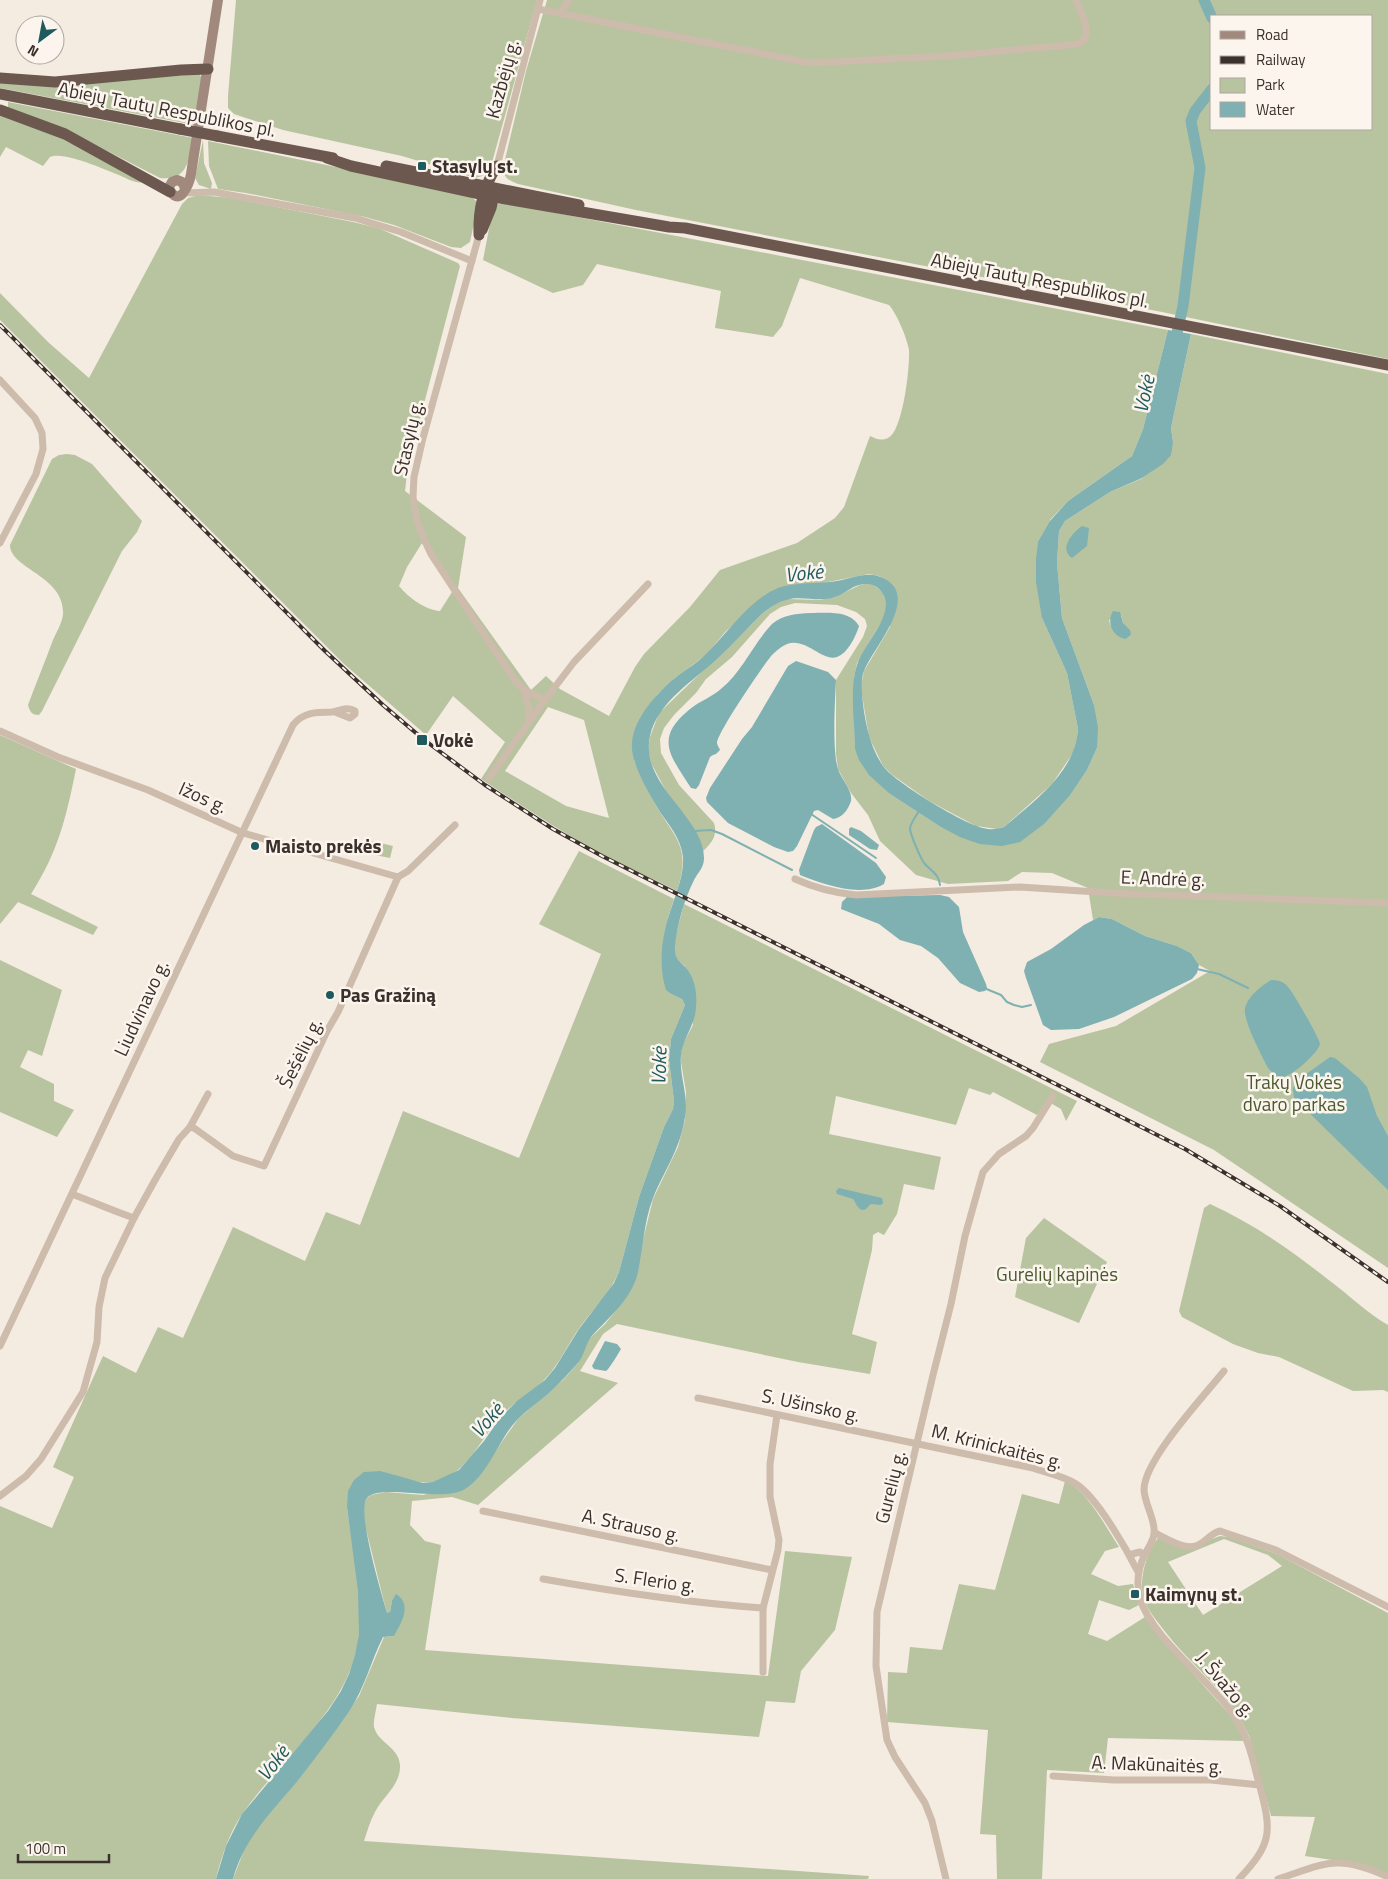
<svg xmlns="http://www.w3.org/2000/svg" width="1388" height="1879" font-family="'Titillium Web',sans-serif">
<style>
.green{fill:#b8c4a0;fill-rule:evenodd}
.water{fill:#7fb0b2}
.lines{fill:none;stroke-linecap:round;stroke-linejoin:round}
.stream{stroke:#7fb0b2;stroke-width:2}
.river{stroke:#7fb0b2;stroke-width:11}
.minor{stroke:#cdbbac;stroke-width:7}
.secondary{stroke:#a18a7d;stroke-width:10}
.trunk{stroke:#6c584f;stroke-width:11}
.rail-casing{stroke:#3b302b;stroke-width:4}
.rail{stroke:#fbf5ee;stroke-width:2;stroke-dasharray:5.5;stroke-linecap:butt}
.trunk-bridge{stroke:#6c584f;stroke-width:11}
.poi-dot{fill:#1f5a5e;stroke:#fbf5ee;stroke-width:2}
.labels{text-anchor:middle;stroke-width:5;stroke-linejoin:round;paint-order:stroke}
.street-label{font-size:19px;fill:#3b302b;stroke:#fbf5ee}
.poi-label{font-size:19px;font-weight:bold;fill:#3b302b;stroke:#fbf5ee;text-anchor:start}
.park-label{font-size:19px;fill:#4a5a2e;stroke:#fbf5ee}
.water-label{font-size:20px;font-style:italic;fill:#1f5a5e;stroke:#fbf5ee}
</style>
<rect width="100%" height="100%" fill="#f4ebe1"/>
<g class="green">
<path d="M 236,0 L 537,0 L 491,166 C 487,174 484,176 475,178 L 402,156 L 283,130 L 234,114 L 228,108 L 228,96 Z"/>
<path d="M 547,0 L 1388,0 L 1388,359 L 1162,312 L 636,210 L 518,184 C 509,180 504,179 503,168 L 526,71 ZM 1212,16 L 1372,16 L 1372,129 L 1212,129 Z"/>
<path d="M 199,73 L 202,79 L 195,125 L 0,88 L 0,82 Z"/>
<path d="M 8,102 L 193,138 C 189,160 188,181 160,178 L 84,139 L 8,108 Z"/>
<path d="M 0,114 L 45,129 L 144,182 C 136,184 128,179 121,176 C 105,170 65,151 50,157 L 43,166 L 6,147 L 0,157 Z"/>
<path d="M 203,140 L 204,163 L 212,183 L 211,189 L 199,185 L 195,178 Z"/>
<path d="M 208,141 L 469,194 L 476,201 L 477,209 L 470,242 L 461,248 L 451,247 L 394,225 L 365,217 L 246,193 L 218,189 L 209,166 Z"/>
<path d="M 199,195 L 231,198 L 353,222 L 378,228 L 458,263 L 460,266 L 408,465 L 405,491 L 466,537 L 458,588 L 531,690 L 546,676 L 560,689 L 609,716 L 635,667 L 644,654 L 690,607 L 720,570 L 797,543 L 835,518 L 844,507 L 870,436 C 876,439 881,441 888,438 C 903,431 910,367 909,350 C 907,338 897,314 889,305 L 800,278 L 782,326 L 773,337 L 715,328 L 721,291 L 597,264 L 583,285 L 553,293 L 483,260 L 492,213 L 498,204 L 504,203 L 1168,330 L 1143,429 L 1132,456 L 1068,501 L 1050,520 L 1042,618 L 1067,673 L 1078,729 L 1077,738 L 1073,753 L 1052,784 L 1004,827 L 997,829 L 976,826 L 929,801 L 891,774 L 883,766 L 869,737 L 862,695 L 862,681 L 864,671 L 890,627 L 889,582 L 879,576 L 869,574 L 767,594 L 726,631 L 707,654 L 675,678 L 657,695 L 634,760 C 641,777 649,793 658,809 C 679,842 690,850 677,891 C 652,878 626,867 601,854 C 560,831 520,805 481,779 L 505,742 L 453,696 L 426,735 L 344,664 L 0,320 L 0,293 L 48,342 L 89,378 L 182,204 L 188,198 ZM 422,543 L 452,592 L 440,611 C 425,610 408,597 399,586 L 407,567 ZM 548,707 L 584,720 L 609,818 L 566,806 L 505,771 Z"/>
<path d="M 1191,334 L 1388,374 L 1388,1268 L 1214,1150 L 1040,1062 L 1049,1044 L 1116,1026 L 1210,971 L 1199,965 L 1191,953 L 1177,946 L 1145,936 L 1112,919 L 1099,917 L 1093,920 L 1088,888 L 1052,873 L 1022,872 L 1008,881 L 948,884 L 916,875 L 880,841 L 868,815 L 851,793 L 838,769 L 836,754 L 836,680 L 863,637 L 867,626 L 865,619 L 856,612 L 837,605 L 795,603 L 781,607 L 770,614 L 732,657 L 706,679 L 696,693 L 674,715 L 664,728 L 660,739 L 661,753 L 679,785 L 714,823 C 718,835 712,843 703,851 L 696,833 L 666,791 L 651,763 L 648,750 L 650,737 L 659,713 L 763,613 L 777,603 L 787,599 L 820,600 L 835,597 L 860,585 L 870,583 L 878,588 L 883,593 L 887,602 L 886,614 L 857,663 L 854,678 L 855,749 L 890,794 L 939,826 L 979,844 L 1071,794 L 1087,770 L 1097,748 L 1094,705 L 1062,618 L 1057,563 L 1059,531 L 1065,521 L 1110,492 L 1141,479 L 1173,442 L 1171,428 ZM 1121,615 L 1123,623 L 1131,635 L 1126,639 C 1118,634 1111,631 1109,620 Z"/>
<path d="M 67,454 L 75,455 L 92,464 L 142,521 L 137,532 L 122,551 L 42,711 L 39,715 C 32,715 30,712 28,705 C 36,683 45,662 53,640 C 56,633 62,623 63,615 C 66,576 10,569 10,545 L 52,459 L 59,455 Z"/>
<path d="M 0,735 L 76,769 C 66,818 58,852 31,894 L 98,927 L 93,935 L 18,902 L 0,924 Z"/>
<path d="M 372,841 L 393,846 L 390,858 L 370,854 Z"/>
<path d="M 579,851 L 674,899 L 668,918 L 677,996 L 682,999 L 685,1005 L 671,1039 L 669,1060 L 674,1101 L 673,1109 L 664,1127 L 639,1197 L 619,1272 C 610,1293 594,1308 580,1327 C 568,1344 560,1363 546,1378 C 532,1393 513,1402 500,1417 C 480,1440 466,1476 433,1482 C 419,1485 395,1475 381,1471 L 347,1507 C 352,1547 363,1595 359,1635 C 352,1706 282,1757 243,1813 C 230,1831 221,1857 216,1879 L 0,1879 L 0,1506 L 52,1528 L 74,1477 L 53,1467 L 103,1356 L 136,1373 L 158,1327 L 183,1338 L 233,1227 L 305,1261 L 326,1212 L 360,1225 L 403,1111 L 519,1158 L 601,954 L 539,924 Z"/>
<path d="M 684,904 L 1077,1101 L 1066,1121 L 1061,1109 L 1047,1101 L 1037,1115 L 993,1092 L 990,1095 L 969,1088 L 956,1125 L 836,1096 L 829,1134 L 941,1157 L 934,1190 L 904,1184 L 897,1214 L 884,1235 L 878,1232 L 873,1235 L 872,1250 L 852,1334 L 877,1342 L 870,1374 L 798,1362 L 617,1324 L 603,1334 L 580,1371 L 618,1383 L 478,1505 L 452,1497 L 412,1501 L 410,1525 L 425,1541 L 441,1545 L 425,1650 L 768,1676 L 785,1551 L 852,1557 L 835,1630 L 801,1671 L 795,1703 L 766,1701 L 759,1737 L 512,1718 L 377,1704 C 376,1711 373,1721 374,1727 C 378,1743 399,1747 400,1765 C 401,1785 383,1796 375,1812 C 370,1821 367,1832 364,1841 L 869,1876 L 868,1879 L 233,1879 L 244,1850 L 255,1831 L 348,1712 L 359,1696 L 384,1637 L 394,1636 L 392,1601 L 390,1612 L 387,1614 L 365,1525 L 363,1506 L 367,1498 L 371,1495 L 386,1492 L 423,1495 L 475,1480 L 518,1419 L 563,1380 L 578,1363 L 588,1340 L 605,1324 L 621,1304 L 631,1289 L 653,1199 L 678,1147 L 685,1120 L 686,1092 L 681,1062 L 681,1053 L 683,1044 L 693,1025 L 685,966 C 682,964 678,961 676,957 C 671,945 681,917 684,904 Z"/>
<path d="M 0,960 L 62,990 L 42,1056 L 28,1050 L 20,1067 L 54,1084 L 54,1101 L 74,1110 L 57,1137 L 0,1112 Z"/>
<path d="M 1210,1204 C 1254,1224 1292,1251 1330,1281 C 1349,1295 1367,1313 1388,1325 L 1388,1392 L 1383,1390 L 1353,1391 L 1279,1357 L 1258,1353 L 1233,1344 L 1182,1317 L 1179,1311 L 1204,1208 Z"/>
<path d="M 1044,1218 L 1107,1262 L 1079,1323 L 1015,1297 L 1026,1238 Z"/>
<path d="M 1065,1481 C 1088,1491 1105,1526 1119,1547 L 1105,1551 L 1091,1574 L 1118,1586 L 1133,1584 L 1139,1605 L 1129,1610 L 1099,1600 L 1088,1634 L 1107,1641 L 1145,1617 L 1159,1636 L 1231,1716 L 1245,1741 L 1108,1738 L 1104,1773 L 1047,1770 L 1042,1879 L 997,1879 L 996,1835 L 980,1834 L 988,1730 L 887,1722 L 888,1672 L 907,1673 L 910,1647 L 942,1650 L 959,1584 L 995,1590 L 1022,1494 L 1059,1504 Z"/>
<path d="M 1220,1536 L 1229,1537 L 1277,1554 L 1388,1613 L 1388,1874 L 1346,1862 L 1305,1856 L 1315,1817 L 1271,1816 L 1249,1736 C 1230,1693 1191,1666 1163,1629 C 1156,1620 1148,1610 1144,1600 C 1138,1580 1146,1553 1158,1538 L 1186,1549 ZM 1224,1539 L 1268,1555 L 1282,1566 L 1203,1615 L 1168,1562 Z"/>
</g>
<g class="water">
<path d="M 1168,330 L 1191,334 L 1171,428 L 1173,442 L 1171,455 L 1163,464 L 1140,479 L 1110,492 L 1065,521 L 1059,531 L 1057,563 L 1062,618 L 1094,705 L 1098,728 L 1097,748 L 1087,770 L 1071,794 L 1044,824 L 1020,842 L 1002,846 L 979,844 L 960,837 L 939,826 L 890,794 L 869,775 L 859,760 L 855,749 C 855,723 849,689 857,665 C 863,644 900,610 880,590 C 875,584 867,583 859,585 C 851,587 844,594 835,597 C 819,603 802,595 786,600 C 777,602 770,608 763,613 C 748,627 734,643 719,657 C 694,681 658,701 650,736 C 639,785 704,816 704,858 C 704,868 698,872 694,880 C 684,900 677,925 675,946 C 674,962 682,961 689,972 C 696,983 697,996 696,1008 C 695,1025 683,1038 681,1055 C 679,1076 689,1096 685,1117 C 680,1150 665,1169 653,1198 C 644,1221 643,1248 638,1272 C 632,1299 609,1317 591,1337 C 585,1345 584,1357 577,1364 C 568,1374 560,1383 551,1391 C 540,1401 528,1409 517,1420 C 498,1440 489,1474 465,1489 C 442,1503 380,1483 367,1498 C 356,1510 382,1595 387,1613 L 390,1612 L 392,1601 L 396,1594 C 413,1605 401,1623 394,1636 L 383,1637 C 371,1661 365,1687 350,1710 C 333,1735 314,1760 295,1784 C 270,1813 243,1841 233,1879 L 216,1879 L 226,1846 L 242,1814 L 328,1711 L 341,1691 L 349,1674 L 355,1655 L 359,1634 L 358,1591 L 347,1507 L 348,1491 L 354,1480 L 364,1472 L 381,1471 L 423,1483 L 433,1482 L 459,1470 L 484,1441 L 500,1418 L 517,1401 L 545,1380 L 555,1368 L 579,1329 L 614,1283 L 619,1272 L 639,1197 L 664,1127 L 673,1109 L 674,1101 L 669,1060 L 671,1039 L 685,1005 L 682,999 L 670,993 L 666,990 C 657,961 663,931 673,903 C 678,888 684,873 683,857 C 681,839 670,826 660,812 C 650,795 630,763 632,743 C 634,718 656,694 675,678 C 686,669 699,662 708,652 C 726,634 746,606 768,593 C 772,591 777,588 781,587 C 797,582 819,584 837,581 C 850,579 865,572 878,576 C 926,592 873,647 864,671 C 861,678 862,687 862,694 C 864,718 869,746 883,766 C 893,781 958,820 977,826 C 986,830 995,830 1004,827 C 1035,800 1075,773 1078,729 L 1067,673 L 1042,618 L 1036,582 L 1036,559 L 1038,542 L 1050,521 L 1068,501 L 1132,456 L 1143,429 Z"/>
<path d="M 1082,526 L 1089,528 L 1087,546 L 1072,558 C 1058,549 1073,532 1082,526 Z"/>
<path d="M 1113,611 L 1120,612 L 1123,623 L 1130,630 L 1131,635 L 1126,639 C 1113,637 1106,623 1113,611 Z"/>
<path d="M 811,613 C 827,613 850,610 859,626 C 856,636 848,653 837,657 C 822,662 806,637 787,644 C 782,646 776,651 772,655 C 764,664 716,735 717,743 C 717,745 719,747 720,750 L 716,754 L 713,755 L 710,757 L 699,785 L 696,789 L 691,788 C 671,756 653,739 690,709 C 700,701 712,697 722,688 C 741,673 754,643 772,624 C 784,614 796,614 811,613 Z"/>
<path d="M 796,661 L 828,672 L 836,680 C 835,700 832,750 838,769 C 841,779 853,790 851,801 C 848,810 842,818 833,819 L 818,810 L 814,811 L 797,846 L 793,851 L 788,852 L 774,847 L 728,823 L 707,802 L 706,798 L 710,788 L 742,739 L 752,727 L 788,666 Z"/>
<path d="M 822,824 L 876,863 L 886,877 L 884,884 C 860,898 823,884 800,875 L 799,870 L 814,830 L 816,827 Z"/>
<path d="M 851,827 L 861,831 L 879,845 L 877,850 L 870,849 L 849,835 L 849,829 Z"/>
<path d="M 940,895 L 949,897 L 959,907 L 963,932 L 986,984 L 987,988 L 985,991 L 979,992 L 960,983 L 938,958 L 921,946 L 900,940 L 879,924 L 841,909 L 842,902 L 847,897 Z"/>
<path d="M 1099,917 L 1112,919 L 1145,936 L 1177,946 L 1191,953 L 1199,965 L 1197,973 L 1192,979 L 1114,1017 L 1079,1029 L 1051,1030 L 1043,1025 L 1026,978 L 1024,971 L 1027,962 L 1051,949 L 1084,925 Z"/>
<path d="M 1271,980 C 1277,980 1284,981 1288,987 C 1293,992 1320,1039 1320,1044 C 1319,1052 1289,1080 1280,1077 C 1275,1076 1271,1071 1268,1068 C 1261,1054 1247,1028 1245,1013 C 1243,1000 1261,986 1271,980 Z"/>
<path d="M 1330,1057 L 1335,1058 L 1359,1078 L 1367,1087 L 1377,1116 L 1388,1136 L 1388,1190 L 1294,1098 L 1293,1088 L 1302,1077 Z"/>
<path d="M 839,1188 L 882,1198 L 883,1203 L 881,1205 L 871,1204 C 869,1205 868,1207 866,1209 C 858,1213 856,1202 853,1199 L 837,1194 L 836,1191 Z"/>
<path d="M 605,1341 L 617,1344 L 621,1349 C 618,1354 609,1369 606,1371 L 594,1369 L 592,1366 Z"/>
</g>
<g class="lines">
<g class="stream">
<path d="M 919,811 C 916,816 910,824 910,829 C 911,836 920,857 924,863 C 931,871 939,874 940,885"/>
<path d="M 811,814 L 876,858"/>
<path d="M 694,831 L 711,830 L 722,834 L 792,870"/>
<path d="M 1197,969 L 1219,974 L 1248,988"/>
<path d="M 984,988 L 1001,995 L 1007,1002 L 1014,1005 L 1022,1007 L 1031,1005"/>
</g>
<g class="river">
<path d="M 1204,0 L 1212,18"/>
<path d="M 1174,346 L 1183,306 L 1200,168 L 1191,121 L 1195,111 L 1212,89"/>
</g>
<g class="minor">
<path d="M 538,9 L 810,63 L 948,56 L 1078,44 C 1096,37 1080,12 1076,0"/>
<path d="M 560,13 L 569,0"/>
<path d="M 497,166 L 540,0"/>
<path d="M 183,193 L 214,192 L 355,218 L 401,232 L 472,261"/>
<path d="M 479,235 L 423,438 L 414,477 L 413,497 L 417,521 L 423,537 L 431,554 L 473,618 L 514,679 L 524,690 L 545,700"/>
<path d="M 0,380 L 35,418 L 42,433 L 43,449 L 36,474 L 0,543"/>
<path d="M 524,690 L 529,708 L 529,722"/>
<path d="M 0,731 L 58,757 L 148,790 L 243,833 L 398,877"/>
<path d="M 489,778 L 545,700 L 574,662 L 648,584"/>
<path d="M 398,877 L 408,871 L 455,825"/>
<path d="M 795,879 C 815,888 834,893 856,895 L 1020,887 L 1113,893 L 1388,903"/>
<path d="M 190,1127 L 194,1128 L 233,1156 L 264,1166 L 327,1031 L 338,1012 L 398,877"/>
<path d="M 72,1194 C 93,1202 113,1211 134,1218"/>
<path d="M 0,1346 L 293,725 C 303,712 317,712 332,712 C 340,711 347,706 355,711 L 355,714 L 350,718 L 335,712"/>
<path d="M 1224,1371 C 1204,1396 1145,1459 1144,1489 C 1144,1503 1156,1521 1154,1533 C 1154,1540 1148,1548 1145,1554 C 1138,1568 1136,1583 1140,1598 C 1151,1638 1211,1680 1234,1716 C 1249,1737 1253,1762 1260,1787 C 1272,1832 1272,1844 1239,1879"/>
<path d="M 698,1398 L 1033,1468 C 1046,1473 1064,1476 1076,1484 C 1097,1497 1127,1550 1138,1572"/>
<path d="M 0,1496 L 26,1476 L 41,1459 L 83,1392 L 97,1342 L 99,1307 L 105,1278 L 134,1218 L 155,1180 L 179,1139 L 190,1127 L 208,1094"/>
<path d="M 483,1511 L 772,1570"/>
<path d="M 1155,1533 C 1166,1538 1188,1553 1200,1544 C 1208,1540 1211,1533 1220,1531 L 1276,1550 L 1388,1607"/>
<path d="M 1131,1557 L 1132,1554 L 1140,1552 L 1144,1556"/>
<path d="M 543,1579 C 617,1592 689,1603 763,1608"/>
<path d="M 763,1672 L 763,1608 L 778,1550 L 779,1540 L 770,1497 L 770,1464 L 777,1415"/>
<path d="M 1053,1776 L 1114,1780 L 1211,1780 L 1260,1785"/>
<path d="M 946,1879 L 932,1821 L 925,1803 L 895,1757 L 887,1740 L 876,1666 L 877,1612 L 933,1375 L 951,1304 L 965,1236 L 983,1172 L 999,1154 L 1026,1136 L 1033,1128 L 1053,1096"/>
<path d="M 1278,1879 C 1295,1874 1321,1862 1339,1863 C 1355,1863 1373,1870 1388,1877"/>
</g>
<path class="secondary" d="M 185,188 L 182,182 L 177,180 L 172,182 L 169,187 C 170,193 177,201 183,193 C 187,188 190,180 191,174 L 218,0"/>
<g class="trunk">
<path d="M 0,78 L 55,82 L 181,70 L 208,69"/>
<path d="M 0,94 L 180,129"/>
<path d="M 0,110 L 65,134 L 170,192"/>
<path d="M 217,136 L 333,158"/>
<path d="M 327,158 L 351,166 L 494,197 L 669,227 L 685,228 L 1388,365"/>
<path d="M 386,166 L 579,205"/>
<path d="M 482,230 L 491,208 L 495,191"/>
<path d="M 479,235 C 478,210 483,187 497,166"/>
</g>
<defs>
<path id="rail" d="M 0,325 L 325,651 L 383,705 L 423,739 L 485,785 L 553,829 L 602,856 L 1185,1149 L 1280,1206 L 1388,1282"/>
</defs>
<use href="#rail" class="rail-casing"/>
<use href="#rail" class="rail"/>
<path class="trunk-bridge" d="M 180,129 L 217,136"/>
</g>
<g class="poi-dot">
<rect x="417" y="161" width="10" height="10" rx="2.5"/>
<rect x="416" y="734" width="12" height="12" rx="2.5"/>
<circle cx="255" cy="846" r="5"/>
<circle cx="330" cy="995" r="5"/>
<rect x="1130" y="1589" width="10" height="10" rx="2.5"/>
</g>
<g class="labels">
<g class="street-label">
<text transform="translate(502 79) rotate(-75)" y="7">Kazbėjų g.</text>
<text transform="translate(167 109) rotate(11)" y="7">Abiejų Tautų Respublikos pl.</text>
<text transform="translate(1040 280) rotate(11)" y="7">Abiejų Tautų Respublikos pl.</text>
<text transform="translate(408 438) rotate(-77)" y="7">Stasylų g.</text>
<text transform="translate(203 797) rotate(24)" y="7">Ižos g.</text>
<text transform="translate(1163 878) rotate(2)" y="7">E. Andrė g.</text>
<text transform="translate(141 1008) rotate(-65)" y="7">Liudvinavo g.</text>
<text transform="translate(300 1053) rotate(-64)" y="7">Šešėlių g.</text>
<text transform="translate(811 1405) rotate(12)" y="7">S. Ušinsko g.</text>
<text transform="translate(997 1446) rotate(14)" y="7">M. Krinickaitės g.</text>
<text transform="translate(890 1487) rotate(-76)" y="7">Gurelių g.</text>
<text transform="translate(631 1525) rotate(12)" y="7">A. Strauso g.</text>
<text transform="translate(655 1580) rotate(8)" y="7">S. Flerio g.</text>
<text transform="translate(1226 1684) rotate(50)" y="7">J. Švažo g.</text>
<text transform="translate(1157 1764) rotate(2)" y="7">A. Makūnaitės g.</text>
</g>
<g class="poi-label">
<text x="432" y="173">Stasylų st.</text>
<text x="433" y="747">Vokė</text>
<text x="265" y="853">Maisto prekės</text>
<text x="340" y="1002">Pas Gražiną</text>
<text x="1145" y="1601">Kaimynų st.</text>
</g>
<g class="park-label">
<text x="1294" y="1089">Trakų Vokės<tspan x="1294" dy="22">dvaro parkas</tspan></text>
<text x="1057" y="1281">Gurelių kapinės</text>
</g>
<g class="water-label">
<text transform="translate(1144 394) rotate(-78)" y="7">Vokė</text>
<text transform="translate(804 573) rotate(-6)" y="7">Vokė</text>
<text transform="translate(659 1066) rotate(-88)" y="7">Vokė</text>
<text transform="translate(487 1420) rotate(-49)" y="7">Vokė</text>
<text transform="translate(273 1763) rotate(-52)" y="7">Vokė</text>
</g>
</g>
<rect x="1210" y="15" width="162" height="115" fill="#fbf5ee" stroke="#aea6a0"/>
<rect x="1220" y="31" width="25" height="8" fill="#a18a7d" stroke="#aea6a0"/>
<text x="1256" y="40" font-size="15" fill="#3b302b">Road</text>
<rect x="1220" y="56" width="25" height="8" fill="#3b302b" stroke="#aea6a0"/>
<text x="1256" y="65" font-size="15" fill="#3b302b">Railway</text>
<rect x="1220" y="78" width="25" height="15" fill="#b8c4a0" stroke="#aea6a0"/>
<text x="1256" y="90" font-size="15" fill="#3b302b">Park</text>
<rect x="1220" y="102" width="25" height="15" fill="#7fb0b2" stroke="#aea6a0"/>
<text x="1256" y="115" font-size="15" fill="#3b302b">Water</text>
<g transform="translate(40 40) rotate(212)"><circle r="24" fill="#fbf5ee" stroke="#aea6a0"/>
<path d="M0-4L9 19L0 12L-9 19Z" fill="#1f5a5e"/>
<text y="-8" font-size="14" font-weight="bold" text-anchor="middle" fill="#3b302b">N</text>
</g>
<path d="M18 1854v8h91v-8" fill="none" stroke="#3b302b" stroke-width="2.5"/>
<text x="25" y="1854" font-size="15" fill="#3b302b" stroke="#fbf5ee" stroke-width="4" paint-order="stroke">100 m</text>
</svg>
